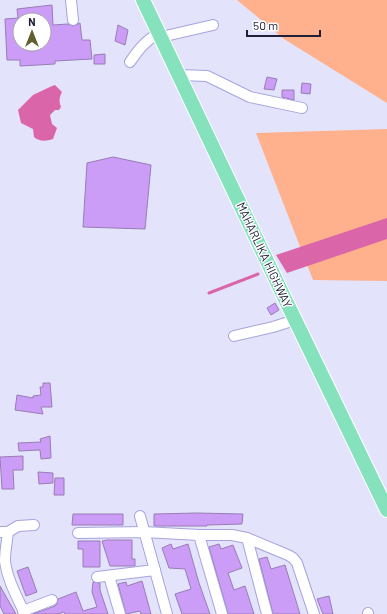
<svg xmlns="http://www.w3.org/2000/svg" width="387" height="614" font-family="Barlow,sans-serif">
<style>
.green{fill:#feb18c}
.water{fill:#db65a9}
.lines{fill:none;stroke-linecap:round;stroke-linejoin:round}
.stream{stroke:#db65a9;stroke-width:3}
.building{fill:#cb9df7;stroke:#987db4;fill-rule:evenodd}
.minor-casing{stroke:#a7a3de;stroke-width:12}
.highway-casing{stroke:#fff;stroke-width:16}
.minor{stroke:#fff;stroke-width:10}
.highway{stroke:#86e1bd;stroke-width:14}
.labels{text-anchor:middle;stroke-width:3;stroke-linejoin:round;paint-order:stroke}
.street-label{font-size:12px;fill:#222037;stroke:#fff}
</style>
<rect width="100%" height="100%" fill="#e4e3fc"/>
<g class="green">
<path d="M 237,0 L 387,0 L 387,103 L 284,39 Z"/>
<path d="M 387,129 L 387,281 L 313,280 L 256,133 Z"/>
</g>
<g class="water">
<path d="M 55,85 L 62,92 C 59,98 59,101 61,107 L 59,110 L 55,110 L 50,115 L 52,124 L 57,128 L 53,139 C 46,141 40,142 34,137 L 33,129 L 21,123 L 18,110 L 33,95 L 52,86 Z"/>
<path d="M 387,218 L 387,239 L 287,273 L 276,255 Z"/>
</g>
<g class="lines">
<path class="stream" d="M 209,293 L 258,274"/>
</g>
<g class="building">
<path d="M 52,5 L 53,25 L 68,24 L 73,26 L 80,23 L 82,40 L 90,40 L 92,59 L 55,61 L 55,64 L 20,66 L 20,60 L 7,60 L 5,19 L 18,18 L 17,9 ZM 20,20 L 44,20 L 44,44 L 20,44 Z"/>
<path d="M 118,25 L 128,30 L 125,45 L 115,41 Z"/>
<path d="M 105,54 L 105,64 L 94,64 L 94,55 Z"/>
<path d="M 267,77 L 277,79 L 274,90 L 264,89 Z"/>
<path d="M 302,83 L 311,84 L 310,94 L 301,93 Z"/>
<path d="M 282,90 L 294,90 L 294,100 L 282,97 Z"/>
<path d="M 113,157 L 151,165 L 145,229 L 83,227 L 87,163 Z"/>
<path d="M 275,303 L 279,310 L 271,315 L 267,308 Z"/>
<path d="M 43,383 L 50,383 L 52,407 L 41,407 L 43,414 L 15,410 L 17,395 L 33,398 L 33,396 L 41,395 L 40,387 L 43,387 Z"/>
<path d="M 50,436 L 51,458 L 41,459 L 40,450 L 19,451 L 18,443 L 41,442 L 40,439 Z"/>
<path d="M 23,456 L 23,470 L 13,470 L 14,489 L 2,489 L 0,457 Z"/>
<path d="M 38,472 L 53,473 L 53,483 L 39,484 Z"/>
<path d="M 55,478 L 64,478 L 64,495 L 54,495 Z"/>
<path d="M 197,513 L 243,514 L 242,524 L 207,525 L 207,526 L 154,526 L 154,514 Z"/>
<path d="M 73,514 L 123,514 L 123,525 L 72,525 Z"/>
<path d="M 107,540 L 132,540 L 132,559 L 135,559 L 135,566 L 110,566 L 102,541 Z"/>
<path d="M 78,541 L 100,541 L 100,567 L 83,567 L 83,549 L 78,549 Z"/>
<path d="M 171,544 L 173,549 L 188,544 L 199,583 L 210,614 L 182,614 L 175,594 L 191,589 L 185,569 L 169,568 L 162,548 Z"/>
<path d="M 219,544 L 221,549 L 233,545 L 242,568 L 228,573 L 234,590 L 245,586 L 254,614 L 228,614 L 209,547 Z"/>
<path d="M 267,557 L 271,569 L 285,565 L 300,614 L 273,614 L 259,559 Z"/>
<path d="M 28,567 L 37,592 L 26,596 L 17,571 Z"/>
<path d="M 142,581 L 151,614 L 141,614 L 140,611 L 126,614 L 118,584 L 126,582 L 127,586 Z"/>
<path d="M 93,582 L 100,583 L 100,590 L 108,614 L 65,614 L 64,612 L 58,614 L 33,614 L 55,606 L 57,604 L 58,599 L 76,592 L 83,611 L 97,607 L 92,592 Z"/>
<path d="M 0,586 L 16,614 L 4,614 L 0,606 Z"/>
<path d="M 329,596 L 333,614 L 323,614 L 317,599 Z"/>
</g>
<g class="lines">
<defs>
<g id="minor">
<path d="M 71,0 L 73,20"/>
<path d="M 161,37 L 213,25"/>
<path d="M 130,62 C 139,49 145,41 159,33"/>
<path d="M 179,75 L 207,76 L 250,97 L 302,108"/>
<path d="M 234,336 L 273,327 L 295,320"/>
<path d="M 140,516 L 167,614"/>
<path d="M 0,532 L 8,532 L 18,526 L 34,525"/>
<path d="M 8,532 C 7,541 5,551 5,561 C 7,579 17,597 25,614"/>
<path d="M 78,533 L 144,532 L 199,535 L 232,535 L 247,538 L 288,555 L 293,558 L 297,563 L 314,614"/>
<path d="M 199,535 L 222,614"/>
<path d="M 247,538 L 267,614"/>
<path d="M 109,576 L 120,614"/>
<path d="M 97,577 L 155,570"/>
<path d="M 23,611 L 52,600"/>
<path d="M 368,613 L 368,614"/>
</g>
<path id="highway" d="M 143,0 L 286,301 L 387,510"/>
</defs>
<use href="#minor" class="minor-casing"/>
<use href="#highway" class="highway-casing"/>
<use href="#minor" class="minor"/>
<use href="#highway" class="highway"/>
</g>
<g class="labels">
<g class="street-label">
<text transform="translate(264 255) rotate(65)" y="4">MAHARLIKA HIGHWAY</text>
</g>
</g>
<g transform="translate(32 32)"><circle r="19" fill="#ffffff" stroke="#a7a6af"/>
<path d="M0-3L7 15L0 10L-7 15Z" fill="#62602d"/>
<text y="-6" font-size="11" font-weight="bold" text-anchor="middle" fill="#222037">N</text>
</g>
<path d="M247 30v6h73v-6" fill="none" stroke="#222037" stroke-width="2"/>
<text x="253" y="30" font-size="12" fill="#222037" stroke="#ffffff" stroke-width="3" paint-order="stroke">50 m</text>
</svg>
